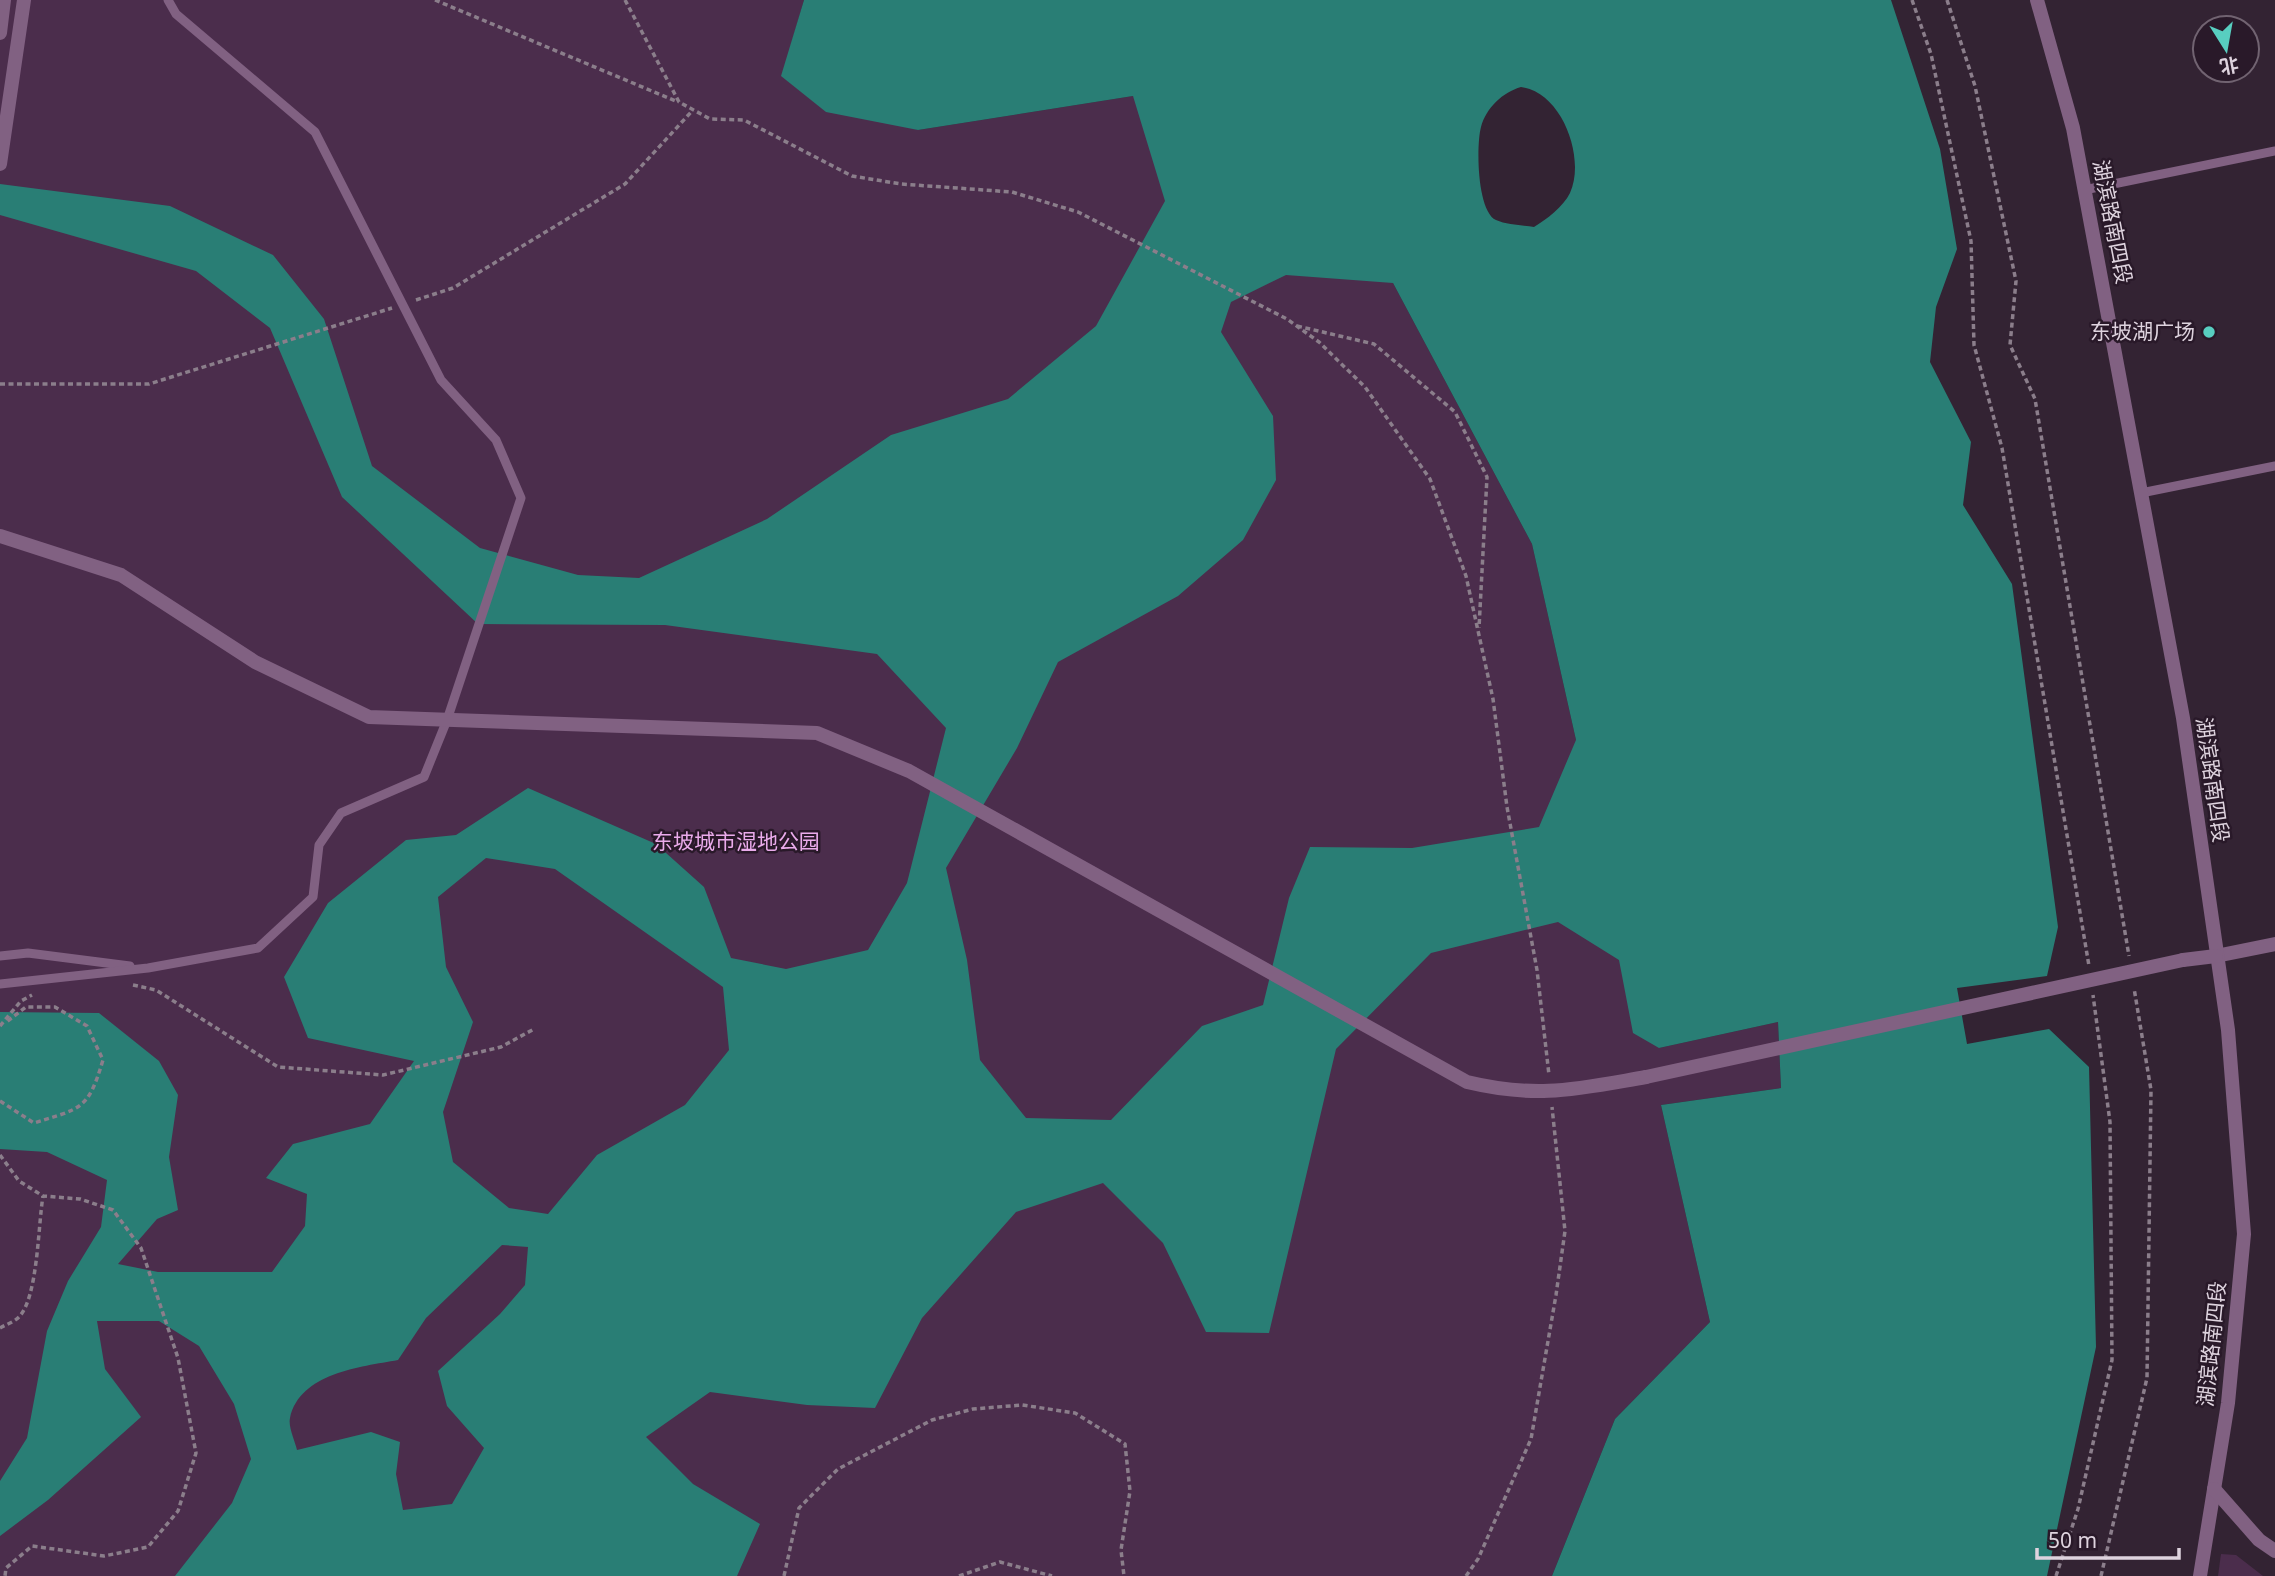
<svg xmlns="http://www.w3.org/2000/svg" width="2275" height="1576" font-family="'Noto Sans','Noto Sans SC',sans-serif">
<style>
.green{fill:#4b2d4c}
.water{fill:#297e75;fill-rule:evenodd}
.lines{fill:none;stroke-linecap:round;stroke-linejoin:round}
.path{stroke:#8b7e8b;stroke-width:3.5;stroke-dasharray:5 3.5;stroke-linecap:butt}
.service{stroke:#816182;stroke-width:9}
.minor{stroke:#816182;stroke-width:14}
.tertiary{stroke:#816182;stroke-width:14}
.tertiary-bridge{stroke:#816182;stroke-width:14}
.poi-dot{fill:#58cec0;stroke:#291929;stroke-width:2.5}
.labels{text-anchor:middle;stroke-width:5;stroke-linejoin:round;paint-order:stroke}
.street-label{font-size:21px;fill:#ded3de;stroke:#291929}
.poi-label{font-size:21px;fill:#ded3de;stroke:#291929;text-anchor:end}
.park-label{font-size:21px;fill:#eaabeb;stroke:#291929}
</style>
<rect width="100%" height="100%" fill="#332333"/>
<g class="green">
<path d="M 0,0 L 804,0 L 782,76 L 918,130 L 1133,96 L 1393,283 L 1532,544 L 1576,740 L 1659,1048 L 1778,1022 L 1781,1088 L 1661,1105 L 1710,1322 L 1615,1419 L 1552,1576 L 0,1576 Z"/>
<path d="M 2221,1554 L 2236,1555 L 2263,1576 L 2218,1576 Z"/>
</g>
<path class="water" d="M 804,0 L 1891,0 L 1940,149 L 1957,249 L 1936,307 L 1930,362 L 1971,442 L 1963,505 L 2012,584 L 2058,927 L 2047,976 L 1957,988 L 1967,1044 L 2049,1029 L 2089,1067 L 2096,1347 L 2047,1576 L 1552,1576 L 1615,1419 L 1710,1322 L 1661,1105 L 1781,1088 L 1778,1022 L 1659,1048 L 1633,1033 L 1619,960 L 1558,922 L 1431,953 L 1336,1049 L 1269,1333 L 1206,1332 L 1163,1243 L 1103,1183 L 1016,1212 L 922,1318 L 875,1408 L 807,1405 L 710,1392 L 646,1437 L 693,1484 L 760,1524 L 737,1576 L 175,1576 L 232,1503 L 251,1459 L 234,1404 L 199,1346 L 159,1321 L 97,1321 L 105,1369 L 141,1417 L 48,1500 L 0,1536 L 0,1481 L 27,1438 L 47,1331 L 68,1281 L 101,1227 L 107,1180 L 47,1152 L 0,1149 L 0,1012 L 99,1013 L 159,1061 L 178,1095 L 169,1157 L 178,1210 L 157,1219 L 118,1264 L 158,1272 L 272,1272 L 305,1226 L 307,1194 L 266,1178 L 293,1144 L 370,1124 L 414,1061 L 308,1038 L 284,977 L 328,903 L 406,840 L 456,835 L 528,788 L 656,844 L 704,887 L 731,958 L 786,969 L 868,950 L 907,883 L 946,728 L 877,654 L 665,625 L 478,624 L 342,497 L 270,328 L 196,271 L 0,215 L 0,184 L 170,206 L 273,255 L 324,319 L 372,466 L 480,548 L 578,575 L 639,578 L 767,519 L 891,435 L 1008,399 L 1096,326 L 1165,201 L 1133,96 L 918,130 L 826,112 L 781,76 ZM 1521,87 C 1562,92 1586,158 1570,193 C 1563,207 1547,219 1534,227 C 1523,225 1507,225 1496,220 C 1477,211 1476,146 1481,127 C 1486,108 1503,92 1521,87 ZM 1286,275 L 1393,283 L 1532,544 L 1576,740 L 1539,827 L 1412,848 L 1310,847 L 1289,898 L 1263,1005 L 1202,1026 L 1111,1120 L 1026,1118 L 980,1060 L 967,960 L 946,868 L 1017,748 L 1058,662 L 1178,596 L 1243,540 L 1276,480 L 1273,416 L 1221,332 L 1231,302 ZM 486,858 L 555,869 L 723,987 L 729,1050 L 685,1105 L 597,1155 L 548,1214 L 509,1208 L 453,1162 L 443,1112 L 473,1022 L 446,967 L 438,897 ZM 502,1245 L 528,1247 L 525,1285 L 500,1314 L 438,1371 L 447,1406 L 484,1448 L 452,1504 L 403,1510 L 396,1474 L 400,1442 L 371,1432 L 297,1450 C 295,1441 288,1427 290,1418 C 300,1373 360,1367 398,1360 L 426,1318 Z"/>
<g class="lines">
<g class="path">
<path d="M 435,0 L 678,102"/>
<path d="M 625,0 L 679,102 L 710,119 L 744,120 L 852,176 L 901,184 L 1012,192 L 1078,212 L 1287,319 L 1319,342 L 1365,387 L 1430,479 L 1466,576 L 1493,699 L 1507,807 L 1537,970 L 1549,1075"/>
<path d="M 1912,0 L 1931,54 L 1971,241 L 1974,345 L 2002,448 L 2089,966"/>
<path d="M 1947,0 L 1975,86 L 2016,281 L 2010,345 L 2035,399 L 2129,956"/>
<path d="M 416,300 L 453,288 L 625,184 L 693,110"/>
<path d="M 1297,326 L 1374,344 L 1455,412 L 1487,477 L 1479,628"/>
<path d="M 0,384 L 149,384 L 392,308"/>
<path d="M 133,985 L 156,990 L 278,1067 L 383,1075 L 501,1047 L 534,1029"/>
<path d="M 0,1026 L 21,1001 L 32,995"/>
<path d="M 0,1101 L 34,1123 C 82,1108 88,1110 103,1060 L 87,1026 L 55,1007 L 26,1007 L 5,1023"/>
<path d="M 0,1155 L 19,1181 L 43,1196 L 80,1199 L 113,1210 L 141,1248 L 178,1358 L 196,1453 L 178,1511 L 148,1547 L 104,1556 L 32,1546 L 6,1568 L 5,1576"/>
<path d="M 0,1328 C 5,1325 14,1322 19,1317 C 38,1297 38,1226 43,1196"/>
<path d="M 784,1576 L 799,1508 L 838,1469 L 932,1420 L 973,1409 L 1022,1405 L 1075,1413 L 1125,1444 L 1130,1491 L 1121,1550 L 1124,1576"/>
<path d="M 959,1576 L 1000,1562 L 1052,1576"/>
<path d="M 1466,1576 L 1478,1559 L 1531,1439 L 1556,1295 L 1565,1231 L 1552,1107"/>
<path d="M 2056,1576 L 2078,1509 L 2112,1360 L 2110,1122 L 2093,995"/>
<path d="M 2101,1576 L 2147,1378 L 2151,1090 L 2134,988"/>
</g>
<g class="service">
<path d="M 2084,190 L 2275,151"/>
<path d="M 2141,493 L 2275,466"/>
<path d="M 0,956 L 28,953 L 130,966"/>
<path d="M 0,984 L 148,968 L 258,948 L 313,897 L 319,845 L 341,813 L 424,777 L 447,720 L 521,498 L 496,440 L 441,380 L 315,132 L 176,14 L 168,0"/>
</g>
<path class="minor" d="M 2216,956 L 2275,944"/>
<g class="tertiary">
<path d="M 2037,0 L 2073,128 L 2183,718 L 2228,1030 L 2244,1234 L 2228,1403 L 2200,1576"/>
<path d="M 0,33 L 4,0"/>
<path d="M 0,164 L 24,0"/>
<path d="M 0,536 L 121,575 L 255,662 L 369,717 L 817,733 L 909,771 L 1467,1082 C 1538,1099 1576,1089 1646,1077"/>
<path d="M 2183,960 L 2216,956"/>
<path d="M 2214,1489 L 2259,1540 L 2275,1551"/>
</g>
<path class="tertiary-bridge" d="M 1646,1077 L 2183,960"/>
</g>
<circle class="poi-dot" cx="2209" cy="332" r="7"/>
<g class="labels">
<g class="street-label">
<text transform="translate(2112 222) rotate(79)" y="7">湖滨路南四段</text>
<text transform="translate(2212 780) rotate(82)" y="7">湖滨路南四段</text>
<text transform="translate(2212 1344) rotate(-84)" y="7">湖滨路南四段</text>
</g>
<g class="poi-label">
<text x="2195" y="339">东坡湖广场</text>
</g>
<g class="park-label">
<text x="736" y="849">东坡城市湿地公园</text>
</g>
</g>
<g transform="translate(2226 49) rotate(169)"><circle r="33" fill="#291929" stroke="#716371" stroke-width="2"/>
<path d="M0-5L12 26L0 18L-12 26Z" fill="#58cec0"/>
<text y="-10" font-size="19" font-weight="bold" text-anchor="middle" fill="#ded3de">北</text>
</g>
<path d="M2037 1548v10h142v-10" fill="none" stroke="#ded3de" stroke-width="3.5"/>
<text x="2048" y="1548" font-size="21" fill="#ded3de" stroke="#291929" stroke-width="5" paint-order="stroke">50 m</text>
</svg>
